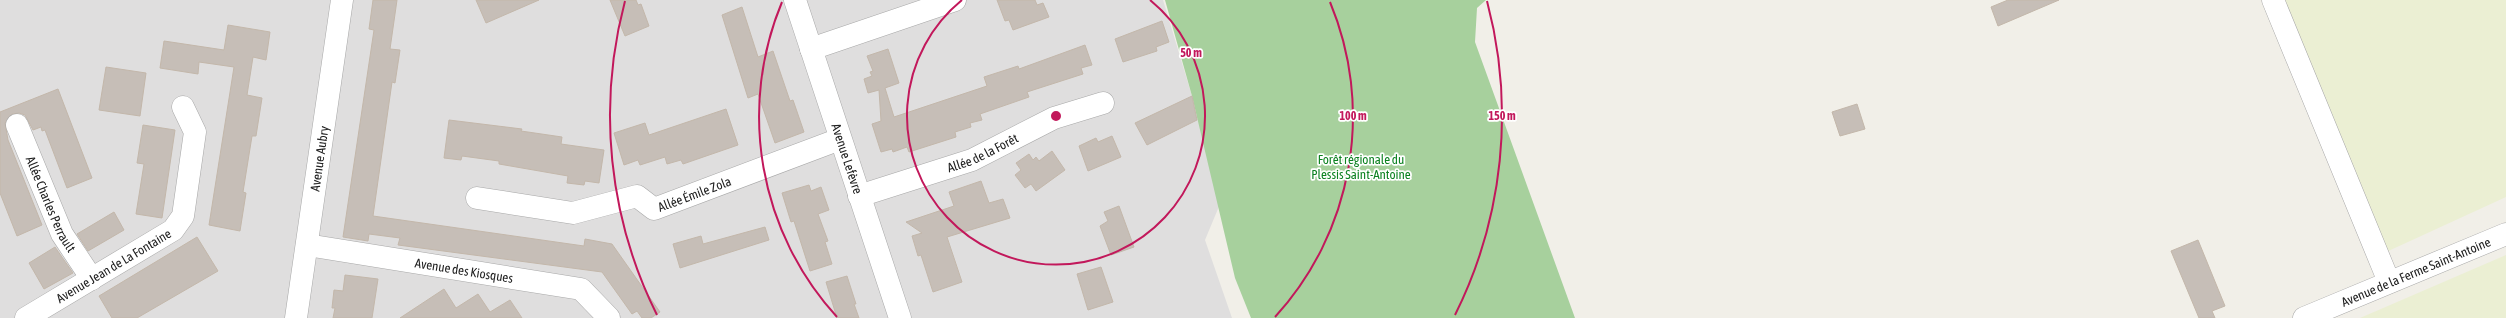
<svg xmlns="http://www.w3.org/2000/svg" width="2506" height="318" font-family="'Asap Condensed',sans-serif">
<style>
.residential{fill:#dfdede}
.farmland{fill:#ebefd3}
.forest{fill:#a7d09d}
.building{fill:#c6beb7;stroke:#c3b7aa}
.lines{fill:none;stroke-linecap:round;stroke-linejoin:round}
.minor-casing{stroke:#a8a8a8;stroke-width:23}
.minor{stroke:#fff;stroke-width:22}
.ring{fill:none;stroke:#c2185b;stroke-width:2}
.labels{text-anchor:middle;stroke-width:3.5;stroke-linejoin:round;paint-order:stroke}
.street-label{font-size:13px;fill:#212121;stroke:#fff}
.park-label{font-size:13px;fill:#0c8221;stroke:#fff}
.centre{fill:#c2185b;stroke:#fff;stroke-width:2}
.ring-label{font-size:12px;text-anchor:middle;font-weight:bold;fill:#c2185b;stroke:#fff;stroke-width:3.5;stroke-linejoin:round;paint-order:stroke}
</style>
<rect width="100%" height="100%" fill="#f1efe8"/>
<path class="residential" d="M 0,0 L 1163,0 L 1192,96 L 1220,204 L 1205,240 L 1232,318 L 0,318 Z"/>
<g class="farmland">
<path d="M 2285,0 L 2506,0 L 2506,197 L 2384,253 Z"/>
<path d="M 2506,255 L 2506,318 L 2360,318 Z"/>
</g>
<path class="forest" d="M 1165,0 L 1486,0 L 1477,8 L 1475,42 L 1575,318 L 1251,318 L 1235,278 L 1192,96 Z"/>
<g class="building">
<path d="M 373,0 L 397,0 L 390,49 L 400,50 L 395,83 L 392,82 L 373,216 L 584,246 L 585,239 L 612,244 L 660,312 L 651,318 L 642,318 L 637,311 L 632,314 L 602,272 L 398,245 L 400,238 L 369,234 L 368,241 L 343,237 L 374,30 L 369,29 Z"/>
<path d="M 476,0 L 539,0 L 486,23 Z"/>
<path d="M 610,0 L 636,0 L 638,5 L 641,4 L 649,26 L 625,36 Z"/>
<path d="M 997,0 L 1035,0 L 1037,5 L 1043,3 L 1049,17 L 1013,30 L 1009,20 L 1005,21 Z"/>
<path d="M 2008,0 L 2059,0 L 1998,26 L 1991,7 Z"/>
<path d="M 742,7 L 758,57 L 773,51 L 790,101 L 793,100 L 804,132 L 775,143 L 758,94 L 748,98 L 722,15 Z"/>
<path d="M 1162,21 L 1169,42 L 1156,47 L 1157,51 L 1123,62 L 1115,39 Z"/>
<path d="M 228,25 L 270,32 L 266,60 L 253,57 L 247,95 L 262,98 L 256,136 L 252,136 L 243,192 L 246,193 L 240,231 L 209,225 L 234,67 L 199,62 L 198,74 L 160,68 L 164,41 L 224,50 Z"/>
<path d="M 1085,45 L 1092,65 L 1081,68 L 1083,74 L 1027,92 L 1029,97 L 980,114 L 982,120 L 970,123 L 971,127 L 955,132 L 956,137 L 909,152 L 907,147 L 893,152 L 892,149 L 881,152 L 872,124 L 881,121 L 879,90 L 868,93 L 864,79 L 872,76 L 870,72 L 873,71 L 867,56 L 888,49 L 899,83 L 885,88 L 894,117 L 987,86 L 984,77 L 1018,66 L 1019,69 Z"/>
<path d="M 106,67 L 146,73 L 140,116 L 99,110 Z"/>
<path d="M 58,89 L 92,178 L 67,188 L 45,130 L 42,131 L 41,127 L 33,130 L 25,115 L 19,113 L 12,114 L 5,123 L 8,140 L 42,225 L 17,236 L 0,193 L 0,112 Z"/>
<path d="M 1192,96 L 1197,120 L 1147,145 L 1135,123 Z"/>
<path d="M 1857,104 L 1865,129 L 1840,136 L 1832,112 Z"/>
<path d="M 726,109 L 738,145 L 683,164 L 681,160 L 667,164 L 665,157 L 640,165 L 638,160 L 624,165 L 614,133 L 645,123 L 649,135 Z"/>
<path d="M 449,120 L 522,129 L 521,131 L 562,137 L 561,144 L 604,150 L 599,183 L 585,181 L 584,185 L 567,183 L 568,176 L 499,164 L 499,161 L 462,156 L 461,160 L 444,158 Z"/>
<path d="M 143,125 L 175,130 L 162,218 L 136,214 L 144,164 L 137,163 Z"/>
<path d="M 1112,136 L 1121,157 L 1088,171 L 1079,146 L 1096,138 L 1098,142 Z"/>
<path d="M 1052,151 L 1065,170 L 1036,191 L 1031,184 L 1025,188 L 1015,175 L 1021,170 L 1016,163 L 1029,154 L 1033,160 L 1036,157 L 1039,161 Z"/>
<path d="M 981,181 L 989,203 L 1003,199 L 1010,218 L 947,237 L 962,282 L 933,292 L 921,255 L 918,256 L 912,236 L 922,233 L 906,222 L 954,206 L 949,192 Z"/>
<path d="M 809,185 L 811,191 L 821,187 L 829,210 L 818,214 L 828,241 L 825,242 L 832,264 L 810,271 L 794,221 L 791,222 L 782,193 Z"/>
<path d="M 1119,206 L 1134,247 L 1111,255 L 1100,226 L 1108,221 L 1104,212 Z"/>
<path d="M 114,212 L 124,230 L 88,251 L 77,234 Z"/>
<path d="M 765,227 L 769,240 L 680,268 L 673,244 L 701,236 L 703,244 Z"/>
<path d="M 197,237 L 218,271 L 137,318 L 112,318 L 99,296 Z"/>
<path d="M 2198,240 L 2225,306 L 2212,311 L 2215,318 L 2199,318 L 2171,251 Z"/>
<path d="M 55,247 L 73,273 L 44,289 L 29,263 Z"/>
<path d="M 1101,267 L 1113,302 L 1088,310 L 1077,274 Z"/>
<path d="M 345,275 L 378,279 L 372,318 L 333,318 L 335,308 L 332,308 L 334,290 L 343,291 Z"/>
<path d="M 847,276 L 856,304 L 854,304 L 859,318 L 837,318 L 826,282 Z"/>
<path d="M 444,289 L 456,308 L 478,294 L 490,312 L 510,300 L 522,318 L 400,318 Z"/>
</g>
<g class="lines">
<defs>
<g id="minor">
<path id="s1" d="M 795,0 L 900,318"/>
<path d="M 2273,0 L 2389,282"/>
<path d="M 811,49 L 955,0"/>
<path id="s2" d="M 17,125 L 62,234 L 92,279"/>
<path id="s3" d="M 859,196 L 972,160 L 1054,118 L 1103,103"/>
<path id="s4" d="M 477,198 L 573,213 L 637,196 L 654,209 L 840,139"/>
<path id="s5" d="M 307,245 L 581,289 L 609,318"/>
<path id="s6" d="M 26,318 L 173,230 L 183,216 L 195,132 L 183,107"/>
<path id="s7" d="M 296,318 L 342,0"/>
<path id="s8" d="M 2304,318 L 2506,234"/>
</g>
</defs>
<use href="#minor" class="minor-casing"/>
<use href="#minor" class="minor"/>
</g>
<g class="ring">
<path d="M1150 0A149 149 0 1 1 962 0"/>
<path d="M837 317A297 297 0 0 1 782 2M1330 2A297 297 0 0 1 1275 317"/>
<path d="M657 315A446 446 0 0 1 625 1M1487 1A446 446 0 0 1 1455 315"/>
</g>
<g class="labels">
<g class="street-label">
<text dy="5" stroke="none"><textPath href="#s3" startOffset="131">Allée de la Forêt</textPath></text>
<text dy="5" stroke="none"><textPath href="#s7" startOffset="161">Avenue Aubry</textPath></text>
<text dy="5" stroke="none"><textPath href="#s1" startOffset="167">Avenue Lefèvre</textPath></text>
<text dy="5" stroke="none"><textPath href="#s4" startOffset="228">Allée Émile Zola</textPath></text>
<text dy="5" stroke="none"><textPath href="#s2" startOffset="86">Allée Charles Perrault</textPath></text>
<text dy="5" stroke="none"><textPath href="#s6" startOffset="102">Avenue Jean de La Fontaine</textPath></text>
<text dy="5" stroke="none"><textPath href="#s5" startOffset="159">Avenue des Kiosques</textPath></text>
<text dy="5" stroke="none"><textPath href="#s8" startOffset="121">Avenue de la Ferme Saint-Antoine</textPath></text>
</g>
<g class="park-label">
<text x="1361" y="164">Forêt régionale du<tspan x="1361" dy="15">Plessis Saint-Antoine</tspan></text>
</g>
</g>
<circle cx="1056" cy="116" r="6" class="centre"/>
<g class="ring-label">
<text x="1191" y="57">50 m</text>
<text x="1353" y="120">100 m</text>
<text x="1502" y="120">150 m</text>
</g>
</svg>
